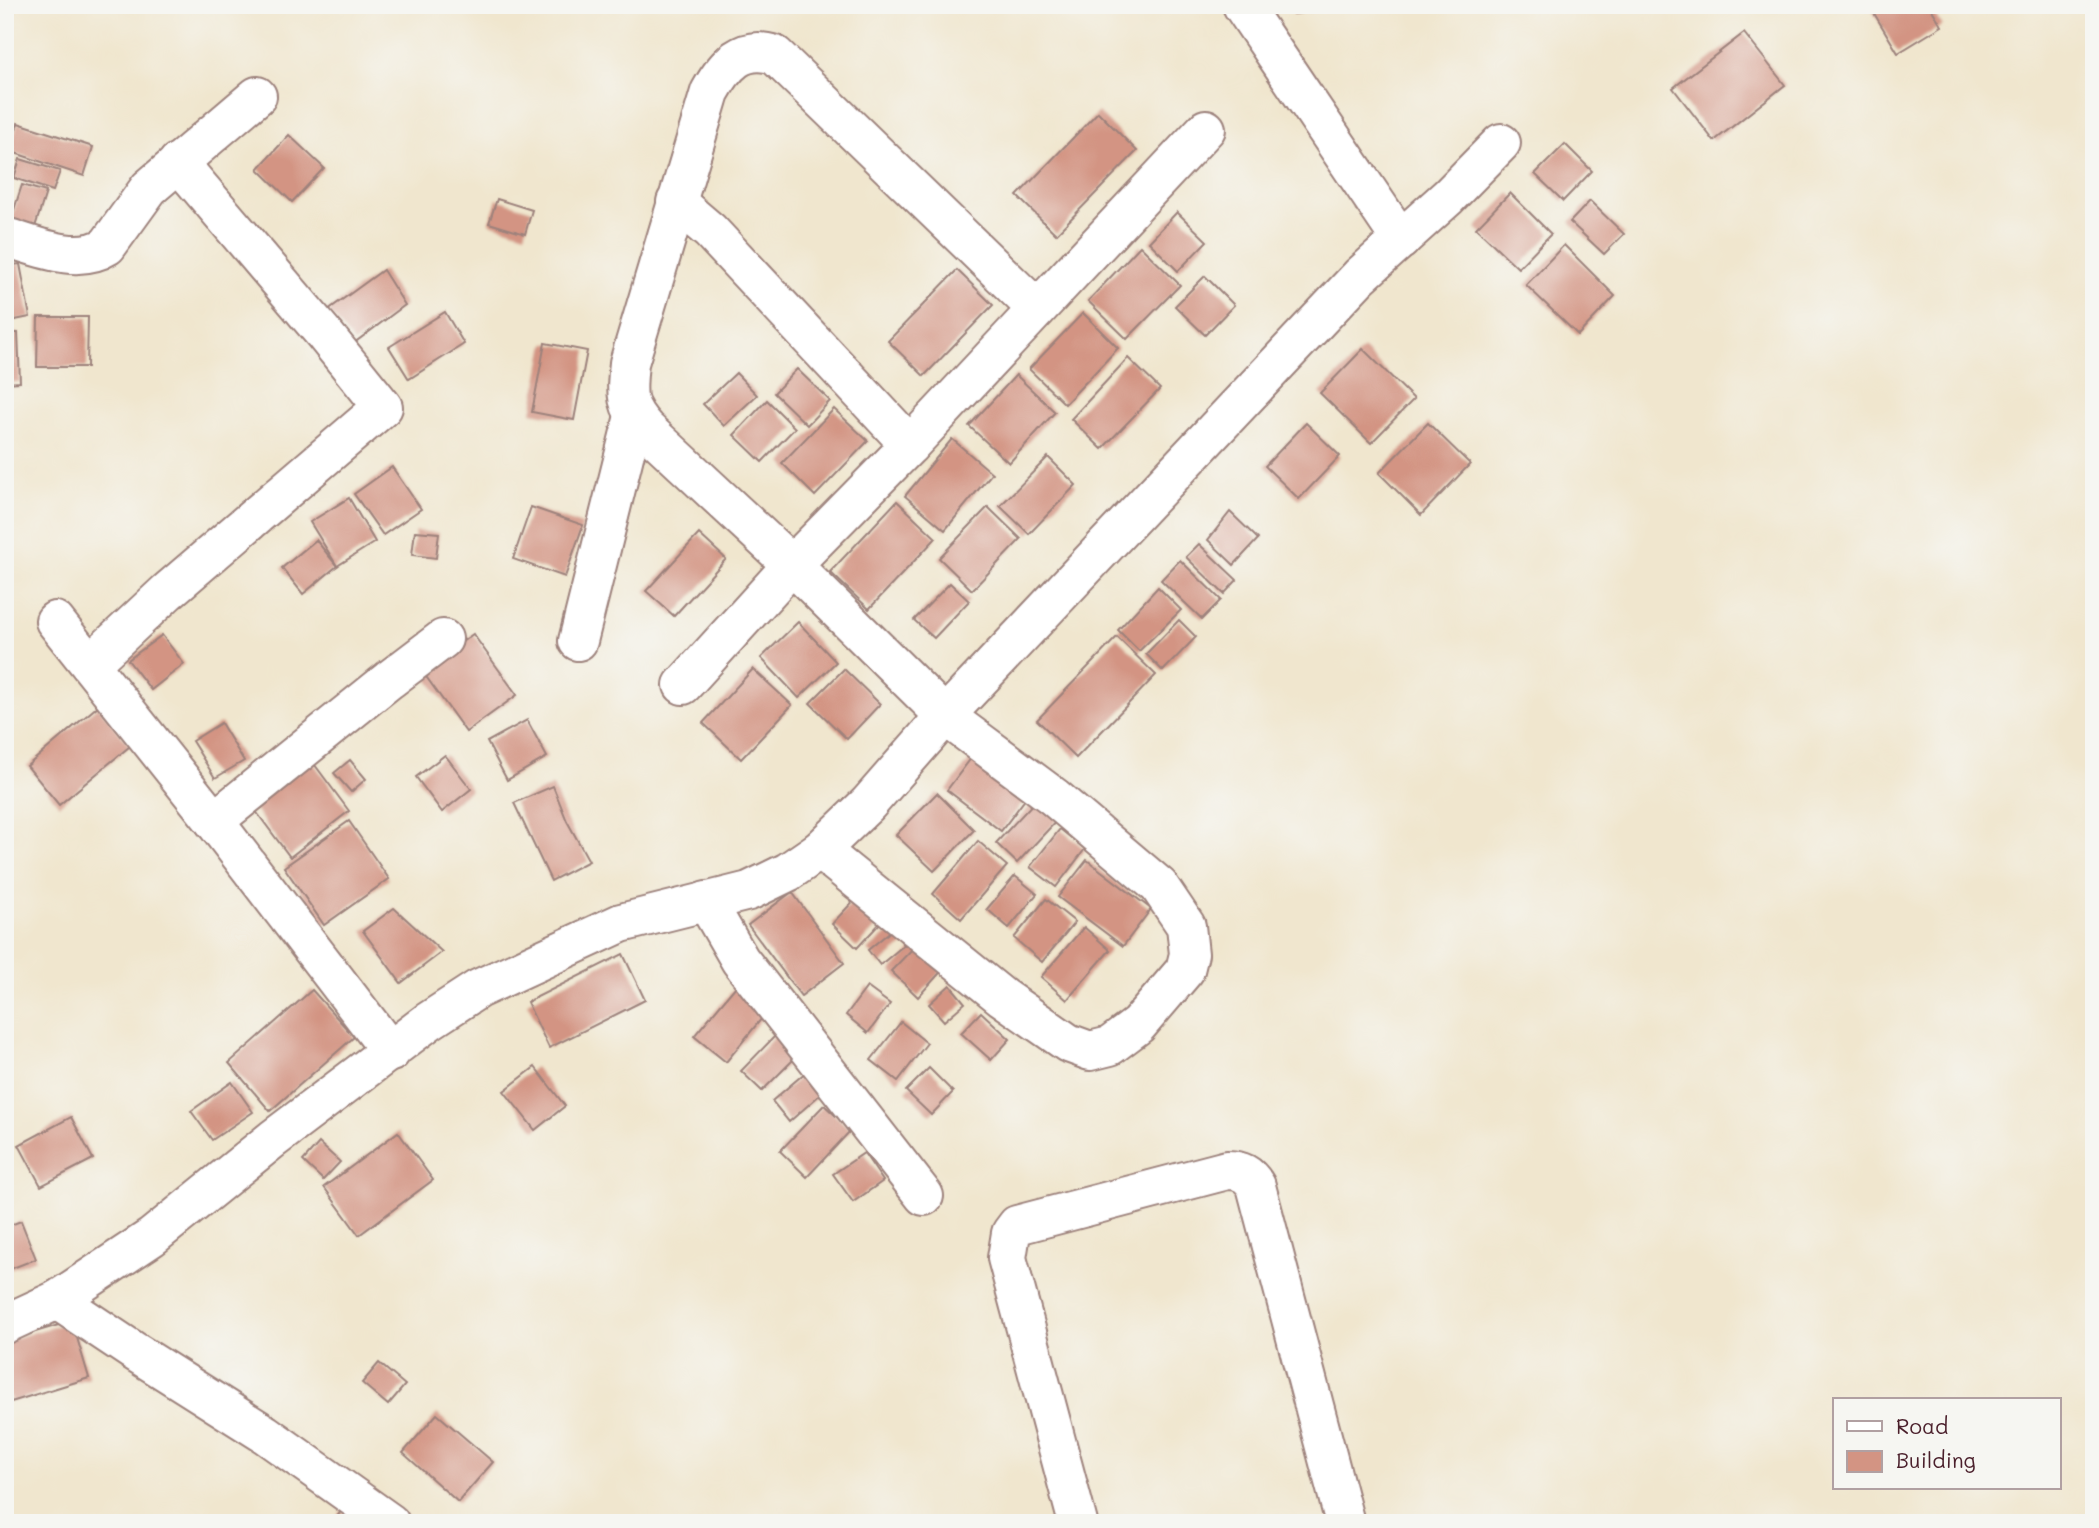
<svg xmlns="http://www.w3.org/2000/svg" width="2099" height="1528" font-family="Mali,sans-serif">
<style>
.building{fill:#d39483}
.lines{fill:none;stroke-linecap:round;stroke-linejoin:round}
.street-casing{stroke:#9d827c;stroke-width:42}
.street{stroke:#fff;stroke-width:38}
</style>
<rect width="100%" height="100%" fill="#f6f6f2"/>
<filter id="ink" filterUnits="userSpaceOnUse"><feTurbulence type="fractalNoise" baseFrequency=".0143" numOctaves="2"/><feDisplacementMap in="SourceGraphic" scale="14" xChannelSelector="R" yChannelSelector="G"/><feConvolveMatrix kernelMatrix="1 2 1 2 8 2 1 2 1" color-interpolation-filters="sRGB"/></filter>
<filter id="wash" filterUnits="userSpaceOnUse"><feTurbulence type="fractalNoise" baseFrequency=".00686" numOctaves="4" result="noise"/><feDisplacementMap in="SourceGraphic" scale="28" xChannelSelector="R" yChannelSelector="G"/><feGaussianBlur stdDeviation="1.57" result="paint"/><feColorMatrix in="noise" values="0 0 0 0 0 0 0 0 0 0 0 0 0 0 0 0 0 1.4 0 .05"/><feComposite in="paint" operator="in"/></filter>
<g filter="url(#wash)">
<rect width="100%" height="100%" fill="#f0e6ce"/>
<g id="blocks">
<g class="building">
<path d="M 1292,5 L 1318,5 L 1319,11 L 1294,14 Z"/>
<path d="M 1869,5 L 1929,5 L 1942,26 L 1898,53 Z"/>
<path d="M 1744,33 L 1785,85 L 1714,141 L 1673,88 Z"/>
<path d="M 1098,112 L 1137,151 L 1056,234 L 1017,196 Z"/>
<path d="M 18,123 L 93,147 L 84,176 L 9,151 Z"/>
<path d="M 289,135 L 324,168 L 292,202 L 258,169 Z"/>
<path d="M 1565,144 L 1592,171 L 1563,201 L 1535,174 Z"/>
<path d="M 20,159 L 60,171 L 53,191 L 14,178 Z"/>
<path d="M 22,185 L 46,192 L 35,227 L 11,219 Z"/>
<path d="M 1510,193 L 1551,234 L 1518,268 L 1476,228 Z"/>
<path d="M 497,199 L 532,210 L 525,234 L 489,223 Z"/>
<path d="M 1590,201 L 1624,234 L 1604,254 L 1570,222 Z"/>
<path d="M 1177,212 L 1207,241 L 1178,271 L 1149,242 Z"/>
<path d="M 1564,245 L 1615,296 L 1578,335 L 1526,285 Z"/>
<path d="M 1140,246 L 1180,285 L 1127,339 L 1088,301 Z"/>
<path d="M 20,264 L 30,317 L 5,322 L 5,266 Z"/>
<path d="M 383,270 L 405,305 L 354,343 L 328,310 Z"/>
<path d="M 957,270 L 993,305 L 924,376 L 888,341 Z"/>
<path d="M 1205,276 L 1234,305 L 1205,335 L 1175,306 Z"/>
<path d="M 445,312 L 464,344 L 409,379 L 389,347 Z"/>
<path d="M 1083,313 L 1118,348 L 1065,404 L 1029,369 Z"/>
<path d="M 38,317 L 88,317 L 87,367 L 37,367 Z"/>
<path d="M 5,333 L 18,333 L 20,382 L 5,383 Z"/>
<path d="M 545,343 L 587,351 L 574,420 L 532,412 Z"/>
<path d="M 1363,349 L 1414,399 L 1371,443 L 1320,393 Z"/>
<path d="M 1128,358 L 1160,389 L 1102,449 L 1071,419 Z"/>
<path d="M 797,369 L 830,401 L 807,425 L 774,393 Z"/>
<path d="M 736,373 L 757,395 L 724,426 L 703,404 Z"/>
<path d="M 1016,375 L 1055,412 L 1009,463 L 969,426 Z"/>
<path d="M 767,400 L 795,428 L 762,462 L 734,435 Z"/>
<path d="M 834,409 L 868,441 L 815,496 L 782,463 Z"/>
<path d="M 1306,423 L 1340,456 L 1299,499 L 1265,466 Z"/>
<path d="M 1428,423 L 1470,464 L 1421,515 L 1379,473 Z"/>
<path d="M 952,439 L 992,473 L 945,530 L 905,496 Z"/>
<path d="M 1048,457 L 1076,485 L 1029,534 L 1000,506 Z"/>
<path d="M 392,467 L 421,509 L 383,535 L 354,494 Z"/>
<path d="M 349,498 L 375,542 L 337,566 L 310,522 Z"/>
<path d="M 897,501 L 936,538 L 869,609 L 830,572 Z"/>
<path d="M 531,507 L 583,525 L 565,577 L 513,559 Z"/>
<path d="M 988,507 L 1021,539 L 972,590 L 939,558 Z"/>
<path d="M 1230,512 L 1258,539 L 1234,565 L 1208,540 Z"/>
<path d="M 415,531 L 439,533 L 436,558 L 412,555 Z"/>
<path d="M 699,534 L 726,559 L 674,616 L 646,591 Z"/>
<path d="M 316,540 L 337,566 L 303,594 L 282,568 Z"/>
<path d="M 1199,544 L 1237,580 L 1224,594 L 1186,557 Z"/>
<path d="M 1180,560 L 1221,600 L 1202,619 L 1161,580 Z"/>
<path d="M 950,583 L 969,601 L 934,638 L 914,620 Z"/>
<path d="M 1158,587 L 1181,610 L 1139,651 L 1118,630 Z"/>
<path d="M 1179,620 L 1196,637 L 1163,671 L 1146,654 Z"/>
<path d="M 798,622 L 836,662 L 799,698 L 761,658 Z"/>
<path d="M 473,634 L 517,695 L 466,732 L 422,671 Z"/>
<path d="M 162,635 L 184,664 L 151,690 L 128,660 Z"/>
<path d="M 1117,637 L 1156,675 L 1076,758 L 1037,720 Z"/>
<path d="M 753,669 L 792,705 L 741,759 L 703,723 Z"/>
<path d="M 844,669 L 880,704 L 847,739 L 810,703 Z"/>
<path d="M 98,706 L 130,746 L 59,805 L 27,766 Z"/>
<path d="M 527,720 L 547,757 L 507,780 L 487,742 Z"/>
<path d="M 221,723 L 244,761 L 215,778 L 192,741 Z"/>
<path d="M 445,755 L 471,789 L 442,812 L 416,777 Z"/>
<path d="M 309,757 L 349,811 L 290,857 L 249,802 Z"/>
<path d="M 972,757 L 1026,798 L 1001,831 L 947,790 Z"/>
<path d="M 350,760 L 366,779 L 351,792 L 334,773 Z"/>
<path d="M 553,786 L 567,821 L 589,861 L 551,881 L 514,803 Z"/>
<path d="M 937,793 L 974,830 L 934,871 L 896,835 Z"/>
<path d="M 1038,798 L 1060,817 L 1017,863 L 996,843 Z"/>
<path d="M 349,821 L 389,879 L 324,925 L 284,867 Z"/>
<path d="M 1060,829 L 1085,849 L 1056,887 L 1030,867 Z"/>
<path d="M 978,841 L 1007,866 L 961,919 L 933,894 Z"/>
<path d="M 1087,860 L 1151,909 L 1123,946 L 1058,897 Z"/>
<path d="M 1015,876 L 1037,894 L 1009,928 L 987,909 Z"/>
<path d="M 792,892 L 844,963 L 801,996 L 748,925 Z"/>
<path d="M 858,896 L 883,920 L 857,948 L 832,924 Z"/>
<path d="M 1046,899 L 1075,922 L 1042,962 L 1014,938 Z"/>
<path d="M 394,908 L 442,952 L 401,983 L 363,931 Z"/>
<path d="M 1084,927 L 1110,950 L 1067,1000 L 1041,977 Z"/>
<path d="M 892,930 L 904,945 L 880,965 L 868,950 Z"/>
<path d="M 921,940 L 947,965 L 918,997 L 891,971 Z"/>
<path d="M 623,954 L 645,1000 L 549,1048 L 527,1002 Z"/>
<path d="M 950,985 L 965,1003 L 944,1021 L 929,1004 Z"/>
<path d="M 736,986 L 767,1012 L 726,1062 L 694,1036 Z"/>
<path d="M 867,987 L 890,1004 L 868,1033 L 846,1015 Z"/>
<path d="M 312,990 L 354,1037 L 270,1111 L 229,1063 Z"/>
<path d="M 981,1012 L 1010,1039 L 991,1060 L 961,1033 Z"/>
<path d="M 901,1022 L 927,1043 L 898,1081 L 871,1060 Z"/>
<path d="M 777,1034 L 798,1055 L 762,1091 L 741,1071 Z"/>
<path d="M 535,1067 L 565,1106 L 535,1130 L 504,1091 Z"/>
<path d="M 929,1068 L 953,1092 L 931,1115 L 906,1091 Z"/>
<path d="M 806,1072 L 823,1092 L 789,1122 L 772,1101 Z"/>
<path d="M 232,1082 L 253,1112 L 212,1140 L 191,1111 Z"/>
<path d="M 824,1105 L 851,1130 L 807,1177 L 780,1151 Z"/>
<path d="M 71,1117 L 93,1159 L 41,1186 L 19,1145 Z"/>
<path d="M 398,1132 L 433,1180 L 359,1235 L 324,1187 Z"/>
<path d="M 319,1143 L 340,1162 L 323,1180 L 303,1161 Z"/>
<path d="M 864,1153 L 883,1181 L 853,1202 L 833,1174 Z"/>
<path d="M 21,1221 L 36,1259 L 5,1271 L 5,1227 Z"/>
<path d="M 72,1321 L 89,1378 L 11,1402 L 5,1384 L 5,1341 Z"/>
<path d="M 379,1363 L 405,1385 L 388,1405 L 362,1383 Z"/>
<path d="M 437,1414 L 493,1462 L 458,1502 L 403,1453 Z"/>
<path d="M 341,1511 L 358,1523 L 333,1523 Z"/>
</g>
</g>
</g>
<g filter="url(#ink)">
<use href="#blocks" fill-opacity="0" stroke="#9d827c" stroke-width="2"/>
<g class="lines">
<defs>
<g id="street">
<path d="M 1242,5 L 1401,240"/>
<path d="M 676,202 L 710,231 L 910,445"/>
<path d="M 5,237 C 36,246 77,265 107,246 L 149,188 L 257,96"/>
<path d="M 55,621 L 214,821 L 391,1052"/>
<path d="M 578,641 L 634,416"/>
<path d="M 90,664 L 167,592 L 383,407 L 325,335 L 178,162"/>
<path d="M 683,685 L 792,565 L 910,445 L 1206,129"/>
<path d="M 214,821 L 389,680 L 443,639"/>
<path d="M 820,850 L 1002,997 L 1068,1043 L 1090,1051 L 1110,1046 L 1138,1025 L 1185,970 L 1189,954 L 1186,926 L 1159,886 L 1054,797 L 945,716 L 792,565 L 646,429 C 624,405 626,393 629,363 L 710,92 C 725,65 742,44 775,55 L 1037,309"/>
<path d="M 706,901 L 740,960 L 924,1196"/>
<path d="M 57,1300 L 132,1350 L 265,1434 L 390,1523"/>
<path d="M 5,1324 L 57,1300 L 152,1237 L 273,1139 L 429,1021 L 478,989 L 621,923 L 749,891 L 788,872 L 820,850 L 868,804 L 945,716 L 1360,276 L 1448,197 L 1501,143"/>
<path d="M 1078,1523 L 1007,1258 L 1011,1233 L 1017,1225 L 1227,1170 C 1241,1170 1249,1174 1256,1186 L 1345,1523"/>
</g>
</defs>
<use href="#street" class="street-casing"/>
<use href="#street" class="street"/>
</g>
</g>
<rect width="2099" height="1528" fill="none" stroke="#f6f6f2" stroke-width="28"/>
<rect x="1833" y="1398" width="228" height="91" fill="#f6f6f2" stroke="#b1a0a2" stroke-width="2"/>
<rect x="1847" y="1421" width="35" height="10" fill="#ffffff" stroke="#b1a0a2" stroke-width="2"/>
<text x="1896" y="1434" font-size="21" fill="#4a1f2b">Road</text>
<rect x="1847" y="1451" width="35" height="21" fill="#d39483" stroke="#b1a0a2" stroke-width="2"/>
<text x="1896" y="1468" font-size="21" fill="#4a1f2b">Building</text>
</svg>
